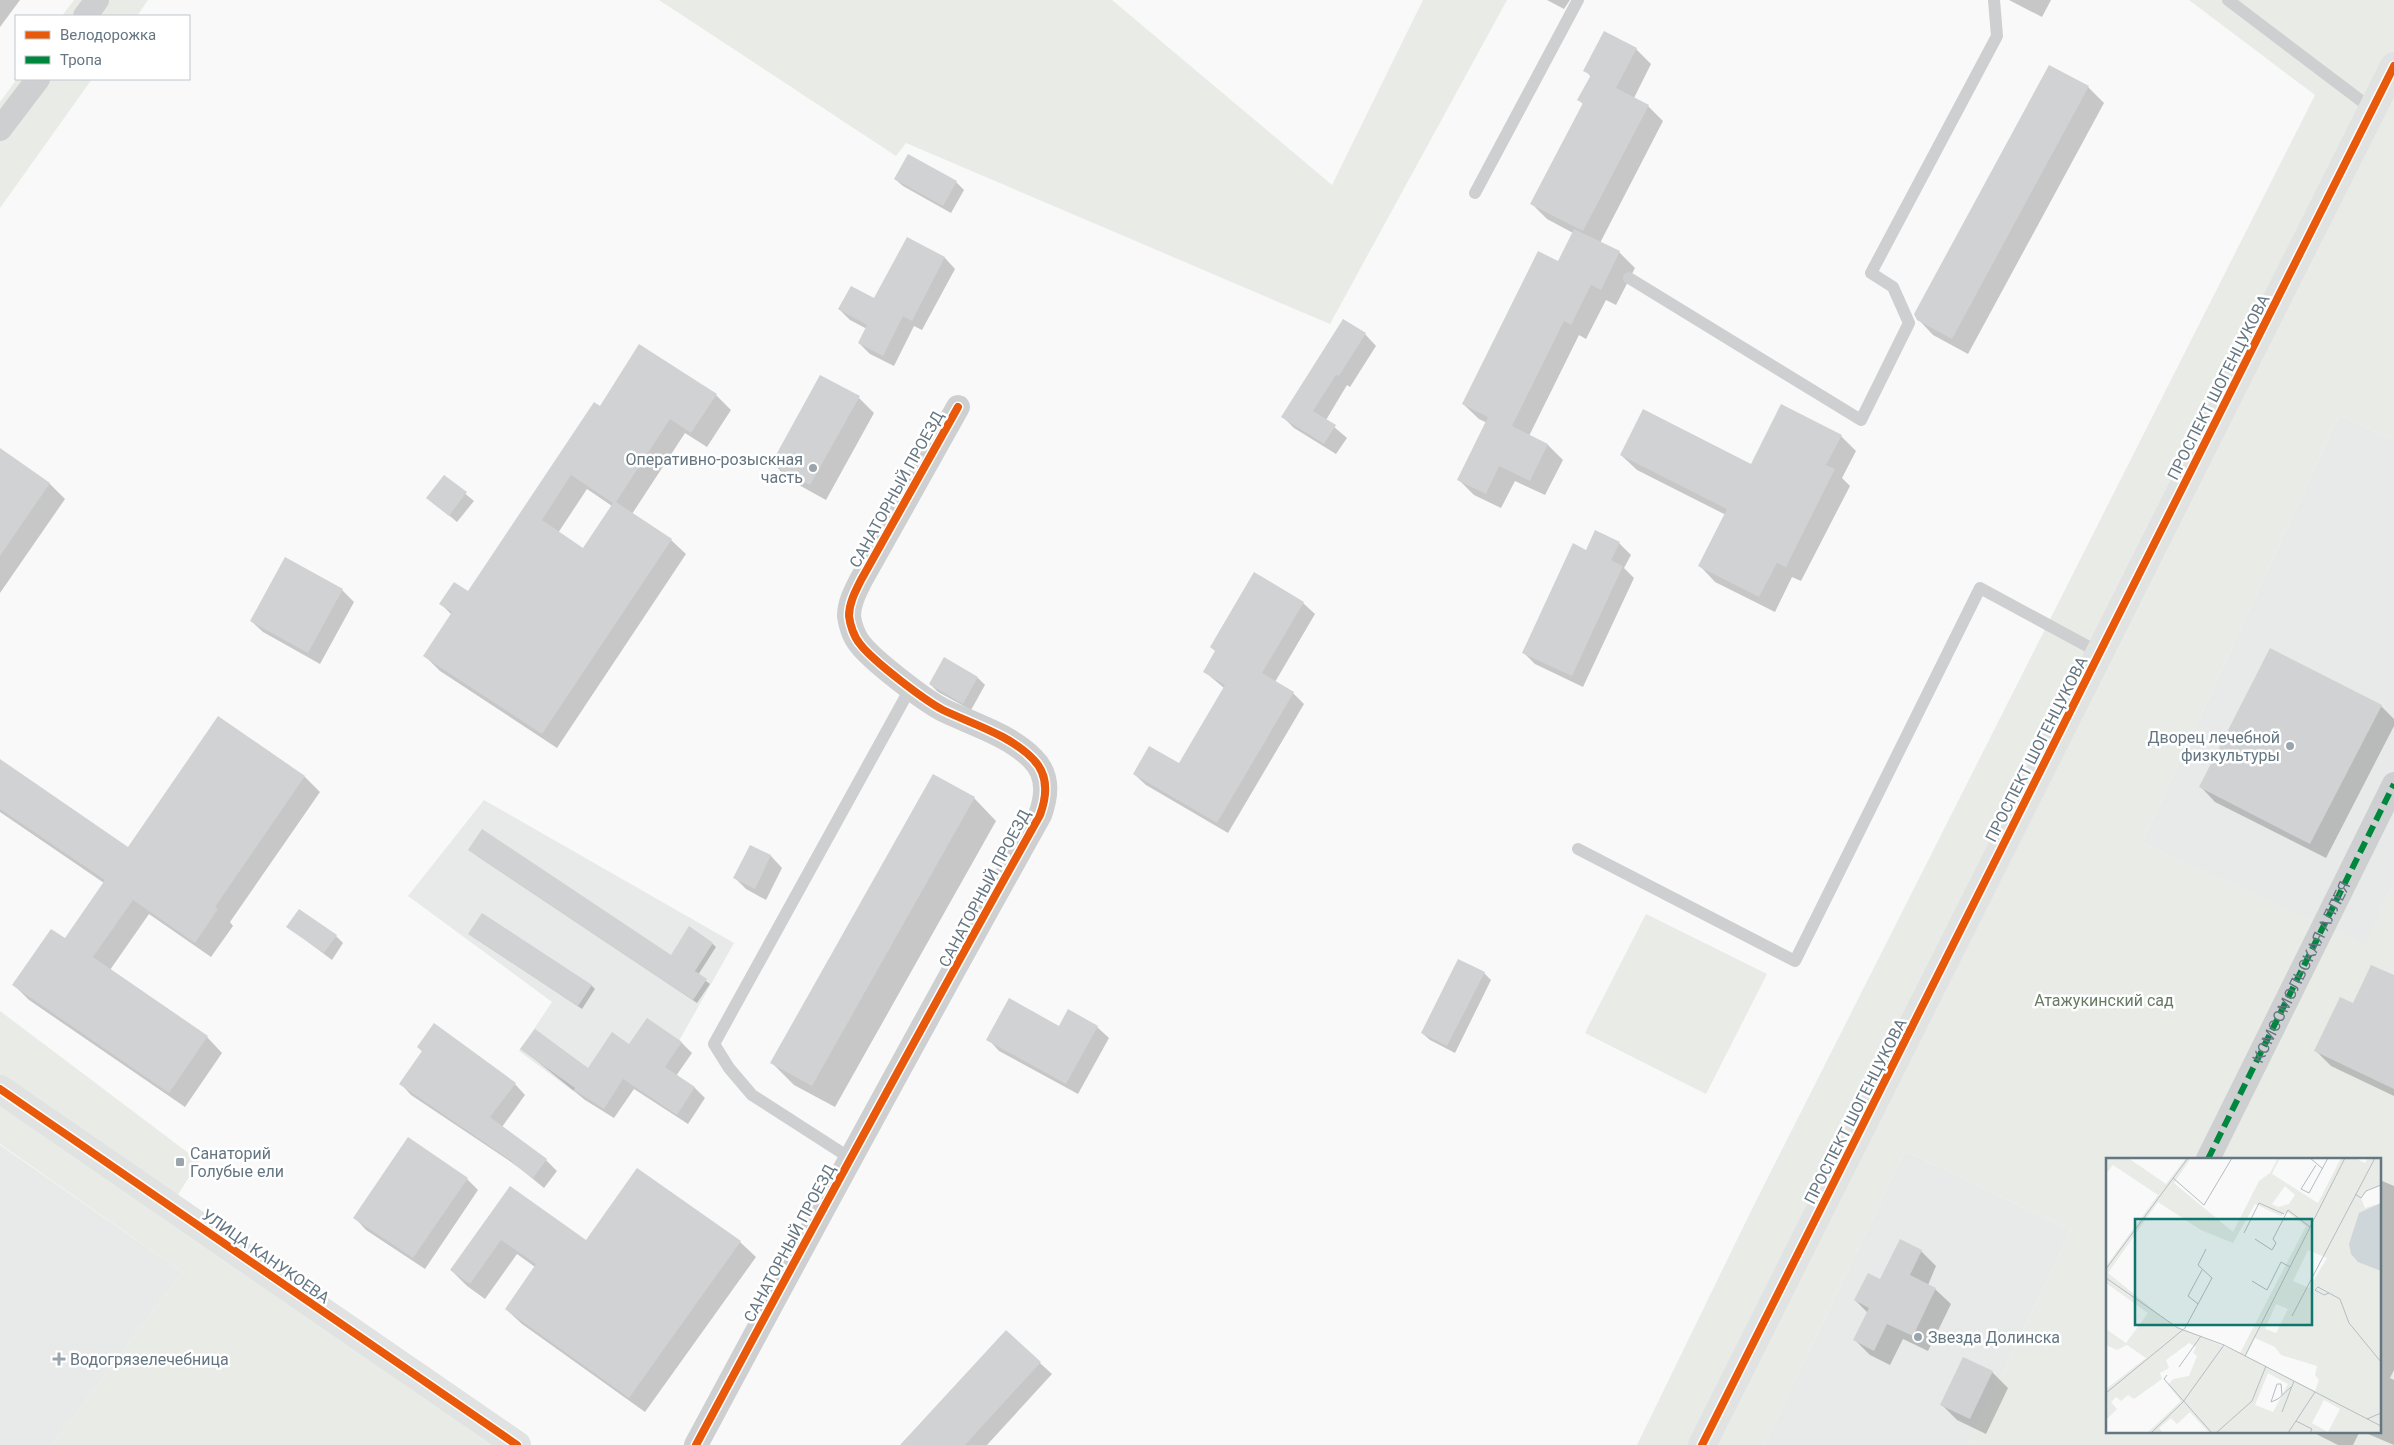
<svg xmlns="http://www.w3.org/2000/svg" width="2394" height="1445" font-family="Roboto,sans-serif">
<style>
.built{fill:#e8e9e9}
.green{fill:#e8ebe6;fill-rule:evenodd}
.shadow{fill:#0003;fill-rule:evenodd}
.building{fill:#d0d2d3;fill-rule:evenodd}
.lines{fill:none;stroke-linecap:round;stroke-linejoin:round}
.lane{stroke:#cecfd0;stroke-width:12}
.street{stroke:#cecfd0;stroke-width:24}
.secondary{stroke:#e1e2e2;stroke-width:28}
.quiet{stroke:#00873e;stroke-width:6;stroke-dasharray:12 6;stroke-linecap:butt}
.cycleway-casing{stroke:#fff;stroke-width:11}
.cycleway{stroke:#e8590c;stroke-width:8}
.poi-dot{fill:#99a4ac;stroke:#fff;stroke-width:2}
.labels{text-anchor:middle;stroke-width:5;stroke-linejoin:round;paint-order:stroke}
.street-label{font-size:16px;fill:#657683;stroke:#fff}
.poi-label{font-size:16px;fill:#657683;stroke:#fff;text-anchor:start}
.park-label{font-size:16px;fill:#687a64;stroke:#fff}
.inset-road{fill:none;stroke:#b5bdc3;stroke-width:1}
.view{fill:#0f766e;fill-opacity:0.15;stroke:#0f766e;stroke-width:2.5}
.inset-edge{fill:none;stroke:#657683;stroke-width:2.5}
</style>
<rect width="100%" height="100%" fill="#f9f9f9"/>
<g class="built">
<path d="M 2339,415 L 2394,440 L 2394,882 L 2365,945 L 2142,843 Z"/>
<path d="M 484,800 L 734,943 L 665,1066 L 613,1034 L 573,1091 L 519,1051 L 552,1002 L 408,896 Z"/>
<path d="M 0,1145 L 182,1272 L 52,1445 L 0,1445 Z"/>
<path d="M 1905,1151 L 2071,1230 L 1968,1445 L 1764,1445 Z"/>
</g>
<g class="green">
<path d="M 74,0 L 148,0 L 137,16 L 62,16 Z"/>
<path d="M 659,0 L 1112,0 L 1332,185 L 1423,0 L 1507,0 L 1330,324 L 906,143 L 896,156 Z"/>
<path d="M 2189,0 L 2394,0 L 2394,440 L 2339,415 L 2142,843 L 2365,944 L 2394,882 L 2394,1445 L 1968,1445 L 2071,1230 L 1905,1151 L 1764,1445 L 1637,1445 L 1753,1207 L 2315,95 ZM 2108,1159 L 2380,1159 L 2380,1431 L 2108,1431 Z"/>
<path d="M 17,79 L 92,79 L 0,208 L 0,102 Z"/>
<path d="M 1646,914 L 1767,974 L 1706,1094 L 1585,1033 Z"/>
<path d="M 0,1011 L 199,1161 L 171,1206 L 517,1445 L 52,1445 L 182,1272 L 0,1144 Z"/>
</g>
<g class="shadow">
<path d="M 0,0 L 20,0 L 0,27 Z"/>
<path d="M 1547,0 L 1570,0 L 1564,9 Z"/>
<path d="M 2009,0 L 2051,0 L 2042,17 Z"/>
<path d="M 1636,49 L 1651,64 L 1634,98 L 1648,106 L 1663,121 L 1600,243 L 1619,252 L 1635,268 L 1616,305 L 1606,300 L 1586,339 L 1579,335 L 1529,436 L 1548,445 L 1563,460 L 1545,495 L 1515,481 L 1501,508 L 1474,495 L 1459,480 L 1487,423 L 1479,419 L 1463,404 L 1558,263 L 1573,233 L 1547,219 L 1532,204 L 1584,105 L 1579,100 L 1591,77 L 1585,70 Z"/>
<path d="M 2050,66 L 2088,87 L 2104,103 L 1968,354 L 1933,335 L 1918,319 Z"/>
<path d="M 908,156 L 956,182 L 964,190 L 951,213 L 903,186 L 895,179 Z"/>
<path d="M 907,239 L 945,258 L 955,269 L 922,330 L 914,326 L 894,366 L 870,354 L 859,343 L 867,329 L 850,320 L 839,309 L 875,300 Z"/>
<path d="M 1365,334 L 1376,346 L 1350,387 L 1347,385 L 1326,420 L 1347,438 L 1336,454 L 1294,428 L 1283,417 Z"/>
<path d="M 716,395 L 731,410 L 707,447 L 685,433 L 632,514 L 671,540 L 686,554 L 557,748 L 440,671 L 425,656 L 452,615 L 441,604 L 468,593 L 600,407 ZM 587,489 L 612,506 L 583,549 L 558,533 Z"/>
<path d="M 859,398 L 874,413 L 826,500 L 788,479 L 773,463 Z"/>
<path d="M 1841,436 L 1856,451 L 1842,478 L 1850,486 L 1801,581 L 1792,577 L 1775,612 L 1715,582 L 1700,566 L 1726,515 L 1637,470 L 1621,455 L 1751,465 Z"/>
<path d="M 0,450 L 50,484 L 65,499 L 0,593 Z"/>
<path d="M 445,477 L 474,501 L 457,522 L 428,498 Z"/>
<path d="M 1619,543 L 1631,555 L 1624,568 L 1634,578 L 1583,687 L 1535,664 L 1523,652 L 1587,551 Z"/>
<path d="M 342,590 L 354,602 L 320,664 L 263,632 L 251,621 Z"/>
<path d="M 1303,603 L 1315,614 L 1275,682 L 1293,693 L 1304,704 L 1228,833 L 1146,785 L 1134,774 L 1179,765 L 1224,688 L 1205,672 Z"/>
<path d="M 978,678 L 985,685 L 971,710 L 938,692 L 930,684 Z"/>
<path d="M 2381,706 L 2394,719 L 2394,726 L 2326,858 L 2215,802 L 2200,786 Z"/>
<path d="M 218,717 L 305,777 L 320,792 L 230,922 L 233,926 L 211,957 L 149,914 L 110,970 L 207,1037 L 222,1053 L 185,1107 L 29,1000 L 14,985 L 65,940 L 104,883 L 0,812 L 0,761 L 128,849 Z"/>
<path d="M 974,798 L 996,821 L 835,1107 L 794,1085 L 772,1063 Z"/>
<path d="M 751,847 L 771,856 L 782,868 L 766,900 L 746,889 L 735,878 Z"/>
<path d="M 474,854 L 671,957 L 713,944 L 716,947 L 698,975 L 710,984 L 697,1003 Z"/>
<path d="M 482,914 L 592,986 L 595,989 L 582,1009 L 473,937 L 469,934 Z"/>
<path d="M 288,927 L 336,936 L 343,943 L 332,960 Z"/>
<path d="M 1484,973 L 1491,980 L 1455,1053 L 1430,1040 L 1422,1033 Z"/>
<path d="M 2394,977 L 2394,1096 L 2331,1066 L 2315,1050 L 2353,1004 Z"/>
<path d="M 647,1020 L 682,1043 L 692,1053 L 676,1076 L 695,1088 L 705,1098 L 688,1124 L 634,1089 L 614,1118 L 585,1100 L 522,1049 L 588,1070 L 630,1045 Z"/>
<path d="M 1097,1027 L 1109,1038 L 1078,1094 L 999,1051 L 988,1039 L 1060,1028 Z"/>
<path d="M 418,1047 L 515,1084 L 525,1095 L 502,1127 L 546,1160 L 557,1171 L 544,1188 L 517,1166 L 411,1095 L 401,1084 L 423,1052 Z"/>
<path d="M 637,1169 L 740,1242 L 756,1257 L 645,1412 L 522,1324 L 506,1309 L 535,1267 L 517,1254 L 485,1299 L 467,1286 L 451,1270 L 510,1188 L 586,1242 Z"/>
<path d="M 467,1179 L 478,1190 L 425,1269 L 366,1230 L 355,1218 Z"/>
<path d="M 2380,1180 L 2394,1186 L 2394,1370 L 2390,1378 L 2394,1380 L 2394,1445 L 2361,1431 L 2380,1431 Z"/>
<path d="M 1921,1251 L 1936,1266 L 1928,1285 L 1935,1289 L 1951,1304 L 1928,1351 L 1903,1339 L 1890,1365 L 1870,1355 L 1855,1340 L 1868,1313 L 1855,1300 Z"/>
<path d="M 1006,1332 L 1052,1374 L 987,1445 L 908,1445 Z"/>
<path d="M 1963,1359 L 1992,1372 L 2008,1388 L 1986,1434 L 1957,1420 L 1942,1405 Z"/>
<path d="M 2310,1431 L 2360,1431 L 2353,1445 L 2338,1445 Z"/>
</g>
<g class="building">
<path d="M 1604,31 L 1637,48 L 1616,88 L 1649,105 L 1583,231 L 1530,204 L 1583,103 L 1577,100 L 1591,75 L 1583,71 Z"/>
<path d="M 2049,65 L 2089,86 L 1952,339 L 1917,320 L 1914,314 Z"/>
<path d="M 908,154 L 957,181 L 943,206 L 894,179 Z"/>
<path d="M 1574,229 L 1620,251 L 1601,290 L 1591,285 L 1571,325 L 1564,321 L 1512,426 L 1548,444 L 1530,481 L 1499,466 L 1486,494 L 1457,480 L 1488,417 L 1462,404 L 1538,251 L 1558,261 Z"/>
<path d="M 907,237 L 945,257 L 912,321 L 903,316 L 883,356 L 858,343 L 867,325 L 838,309 L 851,286 L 874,298 Z"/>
<path d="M 1343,319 L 1366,333 L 1339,376 L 1336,375 L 1313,411 L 1336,425 L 1324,444 L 1281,417 Z"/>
<path d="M 639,344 L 717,394 L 691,433 L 670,419 L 616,502 L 672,539 L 542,734 L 423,656 L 452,612 L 439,604 L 454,582 L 468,591 L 594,402 L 600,406 ZM 571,475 L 613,503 L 583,548 L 542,520 Z"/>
<path d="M 820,375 L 860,396 L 810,485 L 771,464 Z"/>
<path d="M 1781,404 L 1842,435 L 1826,465 L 1835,469 L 1786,567 L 1777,563 L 1759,597 L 1698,566 L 1727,509 L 1620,455 L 1643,409 L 1751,464 Z"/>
<path d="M 0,448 L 50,483 L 0,556 Z"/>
<path d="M 444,475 L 467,492 L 449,516 L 426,498 Z"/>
<path d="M 1595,530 L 1620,542 L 1611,560 L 1623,566 L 1572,676 L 1522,653 L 1573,543 L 1586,550 Z"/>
<path d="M 285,557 L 343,589 L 308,653 L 250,621 Z"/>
<path d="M 1254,572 L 1304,602 L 1262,673 L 1294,692 L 1217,823 L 1133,774 L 1149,746 L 1179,763 L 1225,685 L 1203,672 L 1215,651 L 1210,647 Z"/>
<path d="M 2270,648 L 2382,705 L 2310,844 L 2199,787 Z"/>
<path d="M 944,657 L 978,677 L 963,704 L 929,684 Z"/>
<path d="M 218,716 L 305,776 L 215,907 L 218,909 L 195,943 L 133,900 L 93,957 L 208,1036 L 169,1093 L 12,985 L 51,929 L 65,938 L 105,880 L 0,809 L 0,759 L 128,847 Z"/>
<path d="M 933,774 L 975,797 L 812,1086 L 770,1063 Z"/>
<path d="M 482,829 L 671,955 L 689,926 L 713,943 L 695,971 L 707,979 L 693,1000 L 468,850 Z"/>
<path d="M 750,845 L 771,855 L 755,889 L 733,878 Z"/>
<path d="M 299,909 L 337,935 L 324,953 L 286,927 Z"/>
<path d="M 482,913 L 592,985 L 578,1006 L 468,934 Z"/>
<path d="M 1458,959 L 1485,972 L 1447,1046 L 1421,1033 Z"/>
<path d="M 2371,965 L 2394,975 L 2394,1089 L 2314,1051 L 2340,997 L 2353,1003 Z"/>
<path d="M 1009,998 L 1059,1026 L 1068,1009 L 1098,1026 L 1066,1084 L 986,1040 Z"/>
<path d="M 647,1018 L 682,1042 L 665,1067 L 695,1087 L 677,1115 L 623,1079 L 604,1109 L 574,1090 L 575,1088 L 520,1049 L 535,1029 L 588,1068 L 612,1032 L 629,1044 Z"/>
<path d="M 434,1023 L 516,1083 L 490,1117 L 547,1159 L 533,1178 L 512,1163 L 513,1162 L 399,1084 L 422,1051 L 417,1047 Z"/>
<path d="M 408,1137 L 468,1178 L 413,1258 L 353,1218 Z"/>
<path d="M 637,1168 L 741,1241 L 629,1398 L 505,1309 L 536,1264 L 501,1240 L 470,1284 L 450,1270 L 510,1186 L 586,1240 Z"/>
<path d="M 1900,1239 L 1922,1250 L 1910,1275 L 1936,1288 L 1913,1336 L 1887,1324 L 1874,1351 L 1853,1340 L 1869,1308 L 1854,1300 L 1868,1273 L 1880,1279 Z"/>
<path d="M 1006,1330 L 1041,1362 L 965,1445 L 900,1445 Z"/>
<path d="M 1963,1357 L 1993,1371 L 1970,1419 L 1940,1405 Z"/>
</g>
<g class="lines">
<g class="lane">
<path d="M 2228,0 L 2372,109"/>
<path d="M 1475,193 L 1578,0"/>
<path d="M 1629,278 L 1861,420 L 1909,323 L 1893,287 L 1871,273 L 1997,36 L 1994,0"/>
<path d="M 1578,849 L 1795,961 L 1980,588 L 2100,653"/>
<path d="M 850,1158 L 752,1095 L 729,1068 L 714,1044 L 911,687"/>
</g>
<g class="street">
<path d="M 85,16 L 97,0"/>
<path d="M 0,129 L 38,79"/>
<path id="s1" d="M 2208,1159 L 2394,784"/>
<path d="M 696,1445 C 809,1234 923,1024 1040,815 C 1047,796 1049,775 1033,759 C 1010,735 972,724 943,710 C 924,700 873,661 860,644 C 854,637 850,625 849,616 C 849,603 855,592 861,580 L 958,407"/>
</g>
<g class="secondary">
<path d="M 0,1089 L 517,1445"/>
<path d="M 1702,1445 L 2394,66"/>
</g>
<path class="quiet" d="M 2208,1159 L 2394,784"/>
<defs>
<g id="cycleway">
<path d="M 0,1089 L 517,1445"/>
<path d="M 696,1445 C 809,1234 923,1024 1040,815 C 1047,796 1049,775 1033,759 C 1010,735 972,724 943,710 C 924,700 873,661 860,644 C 854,637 850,625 849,616 C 849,603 855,592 861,580 L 958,407"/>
<path d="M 1702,1445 L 2394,66"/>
</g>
</defs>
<use href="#cycleway" class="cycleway-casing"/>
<use href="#cycleway" class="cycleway"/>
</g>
<g class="poi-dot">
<circle cx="813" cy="468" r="5"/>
<circle cx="2290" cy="746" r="5"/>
<rect x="175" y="1157" width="10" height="10" rx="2.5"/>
<circle cx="1918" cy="1337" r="5"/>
<path d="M56.5 1351.5h5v5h5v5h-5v5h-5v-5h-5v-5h5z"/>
</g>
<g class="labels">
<g class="street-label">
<text transform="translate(2218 387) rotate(-63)" y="6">ПРОСПЕКТ ШОГЕНЦУКОВА</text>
<text transform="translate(896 489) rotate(-61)" y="6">САНАТОРНЫЙ ПРОЕЗД</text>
<text transform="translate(2036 749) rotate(-63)" y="6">ПРОСПЕКТ ШОГЕНЦУКОВА</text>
<text transform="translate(984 888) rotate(-62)" y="6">САНАТОРНЫЙ ПРОЕЗД</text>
<text dy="6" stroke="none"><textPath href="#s1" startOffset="209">КОМСОМОЛЬСКАЯ АЛЛЕЯ</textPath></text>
<text transform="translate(1855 1111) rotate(-63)" y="6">ПРОСПЕКТ ШОГЕНЦУКОВА</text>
<text transform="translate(789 1243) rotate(-62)" y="6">САНАТОРНЫЙ ПРОЕЗД</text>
<text transform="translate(266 1256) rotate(35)" y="6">УЛИЦА КАНУКОЕВА</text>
</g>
<g class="poi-label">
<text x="803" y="465" text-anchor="end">Оперативно-розыскная<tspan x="803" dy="18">часть</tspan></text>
<text x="2280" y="743" text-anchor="end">Дворец лечебной<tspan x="2280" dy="18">физкультуры</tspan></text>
<text x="190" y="1159">Санаторий<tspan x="190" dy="18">Голубые ели</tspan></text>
<text x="1928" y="1343">Звезда Долинска</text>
<text x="70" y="1365">Водогрязелечебница</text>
</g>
<g class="park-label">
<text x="2104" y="1006">Атажукинский сад</text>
</g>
</g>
<g transform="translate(2106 1158)">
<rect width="275" height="275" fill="#f9f9f9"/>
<path d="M 0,0 L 22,0 L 60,26 L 80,0 L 85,0 L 68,25 L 127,74 L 153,23 L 164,15 L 172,0 L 174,0 L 166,16 L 212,45 L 235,0 L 248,0 L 259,5 L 262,0 L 275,0 L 275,27 L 262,32 L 255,40 L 259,50 L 275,45 L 275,275 L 103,275 L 84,254 L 71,266 L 65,260 L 53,270 L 57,275 L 41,275 L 75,243 L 62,227 L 67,221 L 83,218 L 91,198 L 87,195 L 90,189 L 83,185 L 60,202 L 63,210 L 54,215 L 56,221 L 28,241 L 22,237 L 15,243 L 10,239 L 5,244 L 11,251 L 0,262 L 0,231 L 40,200 L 21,187 L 11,192 L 0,187 L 0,171 L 20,185 L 42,155 L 0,125 L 0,108 L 52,37 L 7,7 L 0,16 ZM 179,28 L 189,37 L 183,46 L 172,49 L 166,46 ZM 52,44 L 95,72 L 127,85 L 149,46 L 175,58 L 181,54 L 200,68 L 134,195 L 65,166 L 2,115 ZM 202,92 L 221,100 L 203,130 L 187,123 ZM 170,146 L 182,151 L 170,175 L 159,171 ZM 149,180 L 169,189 L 175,197 L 211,208 L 209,217 L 213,222 L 209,233 L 140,198 ZM 162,215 L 182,226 L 167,254 L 149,247 ZM 218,242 L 234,251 L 222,274 L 206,265 Z" fill="#e8ebe6" fill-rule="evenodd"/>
<path d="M 275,45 L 275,113 L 252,104 L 245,96 L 243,86 L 253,55 Z" fill="#ced6d9"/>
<path class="inset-road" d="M 204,0 L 217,11M 210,7 L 195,31 L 203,35 L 222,0M 67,20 L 98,47 L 126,0M 249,36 L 255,40 L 260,33 L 275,27M 138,75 L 153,45 L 178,56M 149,81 L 166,92 L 170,85 L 167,81 L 182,52 L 204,69M 0,111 L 82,0M 0,120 L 72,170 L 118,187 L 275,268M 146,123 L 161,132 L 175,104 L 184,109M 223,135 L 218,137 L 209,132 L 212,129 L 234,141 L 243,165 L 275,204M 92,146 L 82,138 L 96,112M 186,158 L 269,0M 139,198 L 239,0M 73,209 L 95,178M 61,217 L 58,221 L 106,275M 0,235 L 79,170 L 106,120 L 92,107 L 100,91M 176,237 L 175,226 L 171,226 L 165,244 L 172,241 L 185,229M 176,254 L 188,223M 261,261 L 275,255M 190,263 L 206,271 L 204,275M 45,275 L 77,244 L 118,187M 110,275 L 146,243 L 160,208M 182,275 L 209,234"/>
<path class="view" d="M 29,61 L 206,61 L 206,167 L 29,167 Z"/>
<rect width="275" height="275" class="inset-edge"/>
</g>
<rect x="15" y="15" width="175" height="65" fill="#ffffff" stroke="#c1c8cd"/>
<rect x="25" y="31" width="25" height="8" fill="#e8590c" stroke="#c1c8cd"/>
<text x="60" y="40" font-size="15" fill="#657683">Велодорожка</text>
<rect x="25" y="56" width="25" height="8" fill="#00873e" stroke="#c1c8cd"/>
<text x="60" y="65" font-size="15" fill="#657683">Тропа</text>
</svg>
